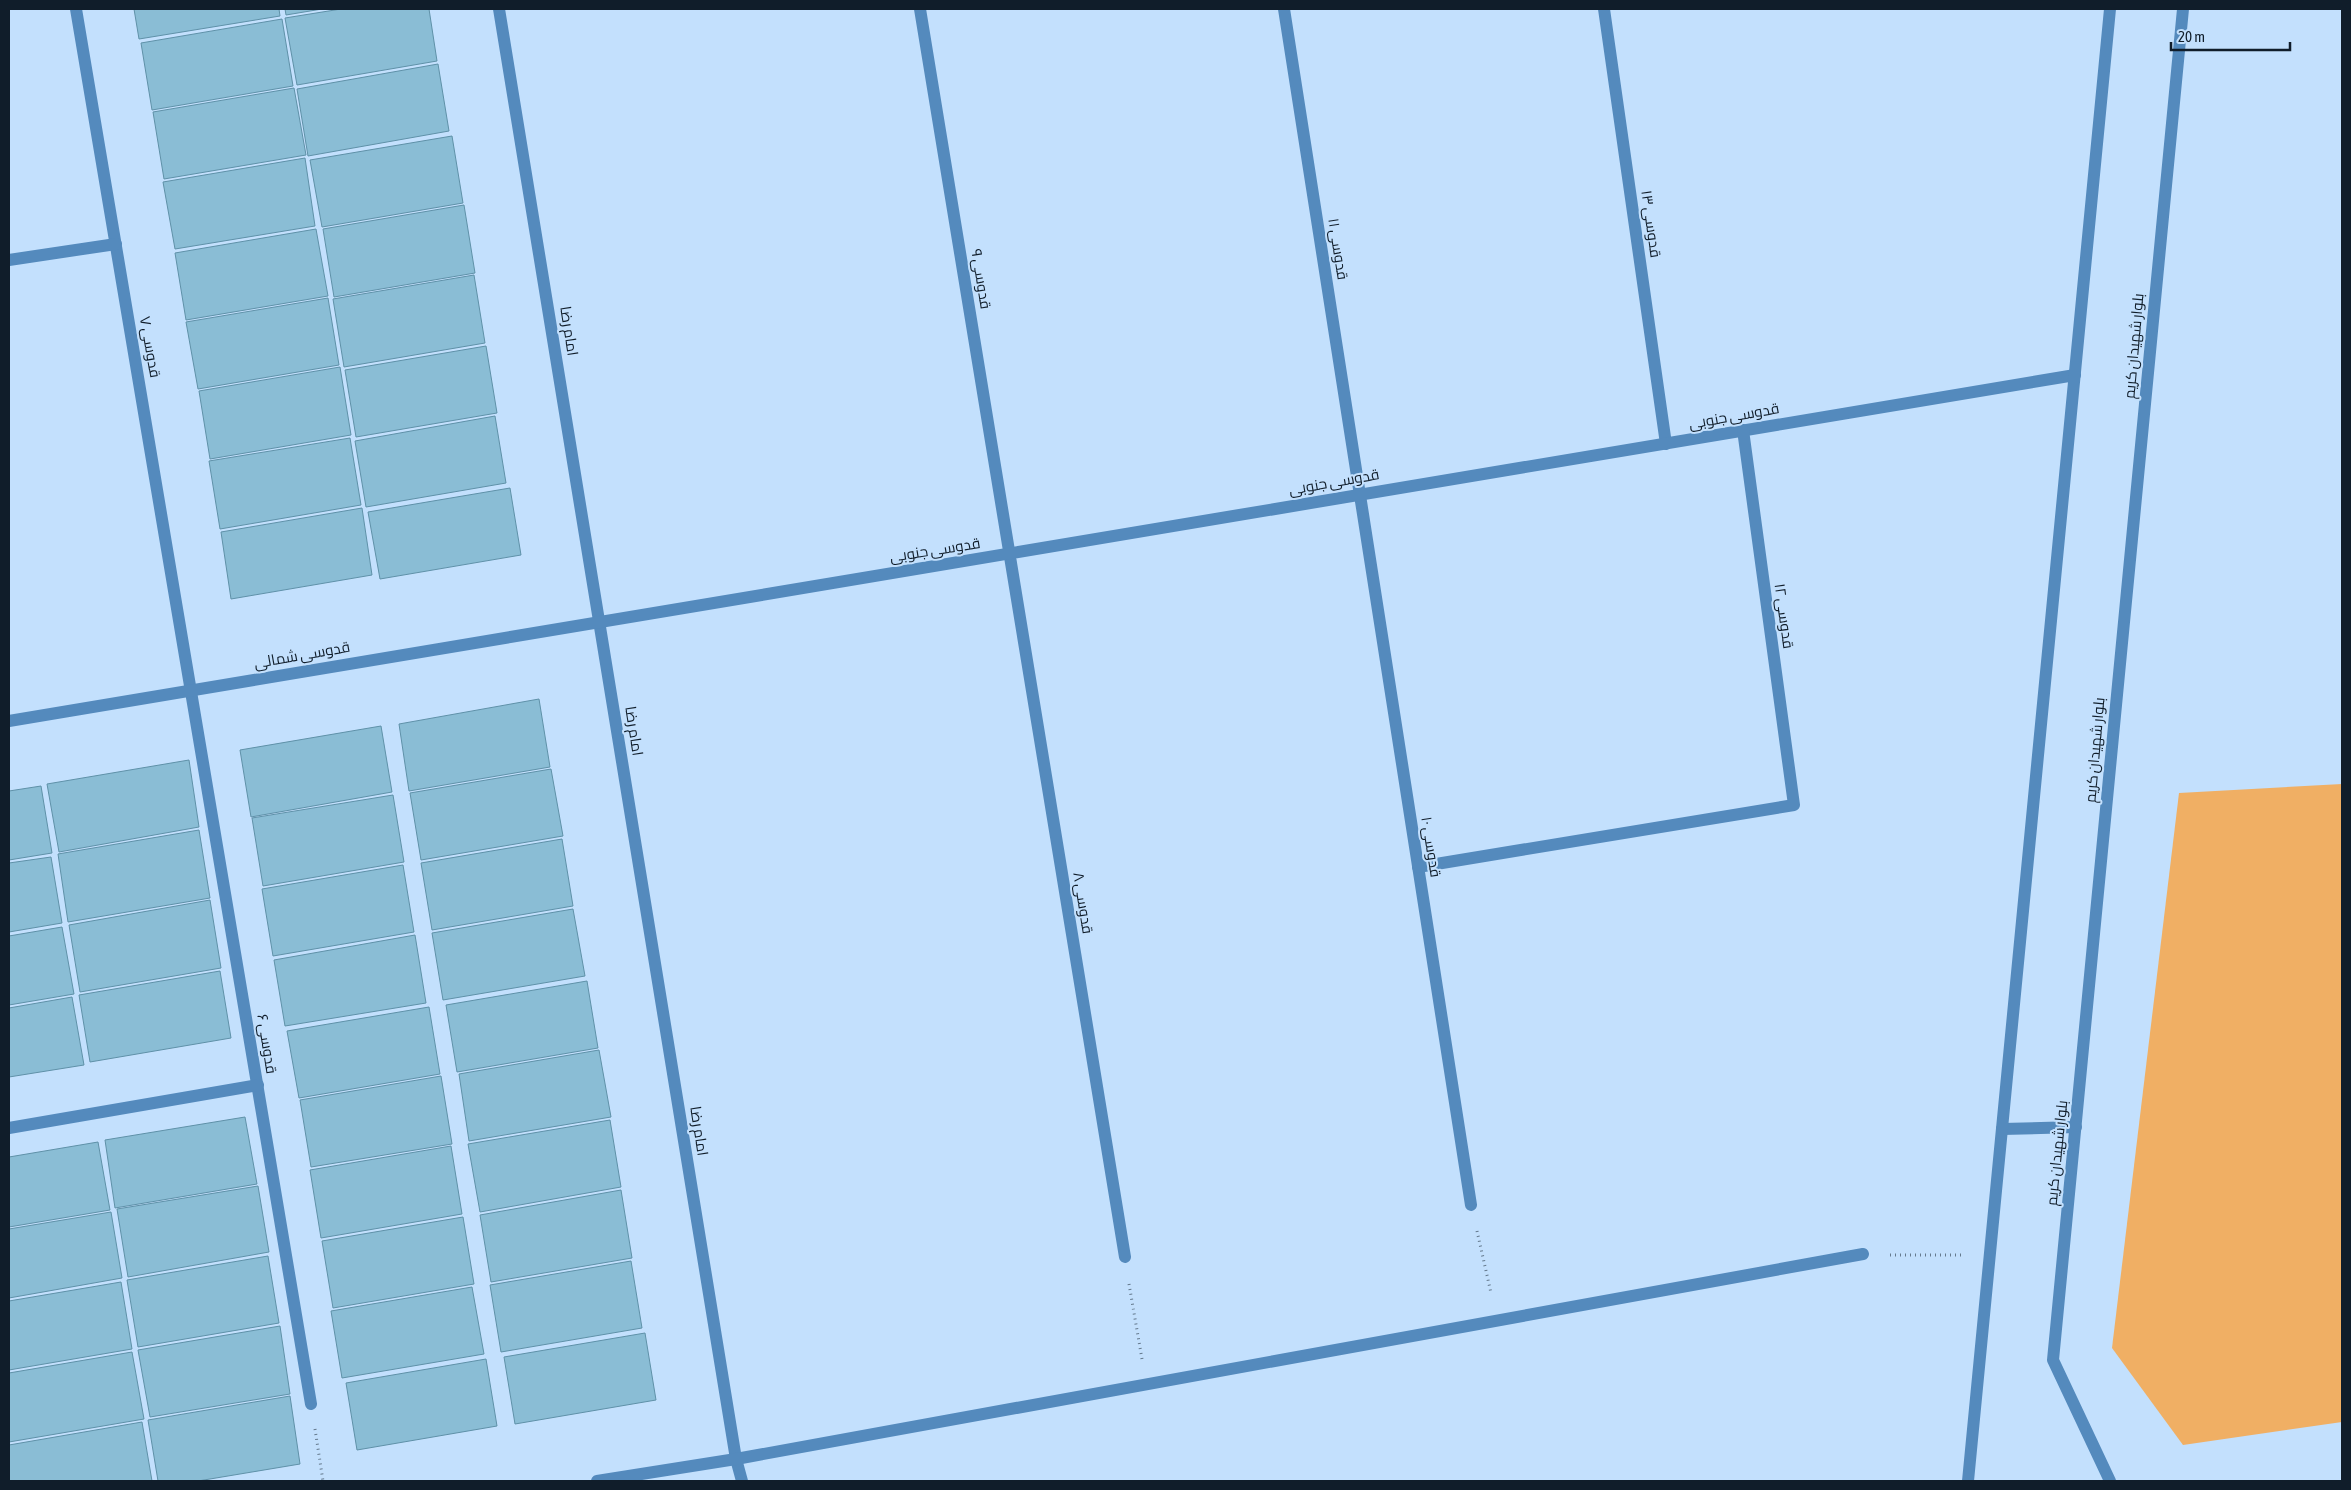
<svg xmlns="http://www.w3.org/2000/svg" width="2351" height="1490" font-family="'Asap Condensed',Cairo,sans-serif">
<style>
.green{fill:#f0af64}
.building{fill:#8abdd5;stroke:#5f91a8}
.lines{fill:none;stroke-linecap:round;stroke-linejoin:round}
.path{stroke:#657a8e;stroke-width:3;stroke-dasharray:1 4;stroke-linecap:butt}
.minor{stroke:#548abd;stroke-width:12}
.labels{text-anchor:middle;stroke-width:4;stroke-linejoin:round;paint-order:stroke}
.street-label{font-size:15px;fill:#101d2a;stroke:#c3e0fd}
</style>
<rect width="100%" height="100%" fill="#c3e0fd"/>
<path class="green" d="M 2342,784 L 2342,1422 L 2183,1445 L 2112,1348 L 2179,793 Z"/>
<g class="building">
<path d="M 134,9 L 279,9 L 280,16 L 139,39 Z"/>
<path d="M 285,9 L 322,9 L 286,15 Z"/>
<path d="M 341,9 L 429,9 L 437,61 L 297,85 L 285,18 Z"/>
<path d="M 282,19 L 293,86 L 152,110 L 141,43 Z"/>
<path d="M 438,64 L 449,131 L 308,156 L 297,89 Z"/>
<path d="M 294,88 L 306,155 L 164,179 L 153,112 Z"/>
<path d="M 452,136 L 463,203 L 322,227 L 310,160 Z"/>
<path d="M 305,158 L 315,226 L 175,249 L 163,182 Z"/>
<path d="M 464,205 L 475,273 L 334,297 L 323,229 Z"/>
<path d="M 316,229 L 328,296 L 186,320 L 175,253 Z"/>
<path d="M 474,275 L 485,343 L 344,367 L 333,299 Z"/>
<path d="M 328,298 L 339,365 L 198,389 L 186,322 Z"/>
<path d="M 486,346 L 497,413 L 356,437 L 345,370 Z"/>
<path d="M 340,367 L 351,435 L 210,459 L 199,391 Z"/>
<path d="M 495,416 L 506,483 L 366,507 L 355,441 Z"/>
<path d="M 350,438 L 361,505 L 220,529 L 209,461 Z"/>
<path d="M 510,488 L 521,555 L 380,579 L 368,512 Z"/>
<path d="M 362,508 L 372,575 L 231,599 L 221,532 Z"/>
<path d="M 539,699 L 550,767 L 409,791 L 399,724 Z"/>
<path d="M 381,726 L 392,792 L 251,817 L 240,750 Z"/>
<path d="M 189,760 L 199,827 L 59,852 L 47,784 Z"/>
<path d="M 551,769 L 563,836 L 421,860 L 410,793 Z"/>
<path d="M 41,786 L 52,853 L 9,860 L 9,791 Z"/>
<path d="M 393,795 L 404,862 L 263,886 L 252,818 Z"/>
<path d="M 199,830 L 210,898 L 68,922 L 58,854 Z"/>
<path d="M 562,839 L 573,906 L 432,930 L 421,863 Z"/>
<path d="M 51,857 L 62,923 L 9,932 L 9,863 Z"/>
<path d="M 403,865 L 414,932 L 273,956 L 262,889 Z"/>
<path d="M 210,900 L 221,968 L 80,992 L 69,925 Z"/>
<path d="M 573,909 L 585,976 L 443,1000 L 432,933 Z"/>
<path d="M 62,927 L 74,994 L 9,1005 L 9,936 Z"/>
<path d="M 415,935 L 426,1003 L 285,1026 L 274,960 Z"/>
<path d="M 220,971 L 231,1038 L 90,1062 L 79,995 Z"/>
<path d="M 587,981 L 598,1048 L 457,1072 L 446,1005 Z"/>
<path d="M 72,997 L 84,1065 L 9,1077 L 9,1008 Z"/>
<path d="M 429,1007 L 440,1074 L 299,1098 L 287,1031 Z"/>
<path d="M 599,1050 L 611,1117 L 469,1141 L 459,1074 Z"/>
<path d="M 441,1076 L 452,1144 L 311,1167 L 300,1100 Z"/>
<path d="M 245,1117 L 257,1184 L 115,1208 L 105,1140 Z"/>
<path d="M 610,1120 L 621,1187 L 480,1212 L 468,1144 Z"/>
<path d="M 98,1142 L 110,1210 L 9,1227 L 9,1157 Z"/>
<path d="M 451,1146 L 462,1214 L 321,1238 L 310,1170 Z"/>
<path d="M 258,1186 L 269,1252 L 128,1277 L 117,1209 Z"/>
<path d="M 621,1190 L 632,1258 L 491,1282 L 480,1215 Z"/>
<path d="M 111,1212 L 122,1278 L 9,1298 L 9,1229 Z"/>
<path d="M 463,1217 L 474,1284 L 333,1308 L 322,1241 Z"/>
<path d="M 268,1256 L 279,1323 L 138,1347 L 127,1280 Z"/>
<path d="M 631,1261 L 642,1328 L 501,1352 L 490,1285 Z"/>
<path d="M 121,1282 L 132,1349 L 9,1370 L 9,1301 Z"/>
<path d="M 472,1287 L 484,1354 L 342,1378 L 331,1311 Z"/>
<path d="M 280,1326 L 290,1394 L 150,1417 L 138,1350 Z"/>
<path d="M 645,1333 L 656,1400 L 515,1424 L 504,1357 Z"/>
<path d="M 132,1352 L 144,1419 L 9,1442 L 9,1373 Z"/>
<path d="M 486,1359 L 497,1426 L 357,1450 L 346,1383 Z"/>
<path d="M 290,1396 L 300,1464 L 198,1481 L 158,1481 L 148,1420 Z"/>
<path d="M 142,1422 L 152,1481 L 9,1481 L 9,1445 Z"/>
</g>
<g class="lines">
<g class="path">
<path d="M 1477,1231 L 1491,1293"/>
<path d="M 1890,1255 L 1964,1255"/>
<path d="M 1129,1284 L 1142,1359"/>
<path d="M 315,1429 L 323,1481"/>
</g>
<g class="minor">
<path d="M 76,9 L 311,1404"/>
<path d="M 499,9 L 736,1459 L 742,1481"/>
<path d="M 920,9 L 1125,1257"/>
<path d="M 1284,9 L 1471,1205"/>
<path d="M 1604,9 L 1666,444"/>
<path d="M 9,260 L 116,244"/>
<path d="M 9,721 L 2075,375"/>
<path d="M 1418,867 L 1794,805 L 1743,430"/>
<path d="M 9,1128 L 258,1085"/>
<path d="M 2002,1129 L 2076,1127"/>
<path d="M 597,1481 L 736,1459 L 1863,1254"/>
<path d="M 1968,1481 L 2110,9"/>
<path d="M 2110,1481 L 2053,1360 L 2183,9"/>
</g>
</g>
<g class="labels">
<g class="street-label">
<text transform="translate(1651 224) rotate(82)" y="5">قدوسی ۱۳</text>
<text transform="translate(1338 249) rotate(81)" y="5">قدوسی ۱۱</text>
<text transform="translate(981 279) rotate(81)" y="5">قدوسی ۹</text>
<text transform="translate(569 331) rotate(81)" y="5">امام رضا</text>
<text transform="translate(2134 346) rotate(-85)" y="5">بلوار شهیدان کریم</text>
<text transform="translate(150 347) rotate(80)" y="5">قدوسی ۷</text>
<text transform="translate(1734 416) rotate(-10)" y="5">قدوسی جنوبی</text>
<text transform="translate(1334 482) rotate(-10)" y="5">قدوسی جنوبی</text>
<text transform="translate(935 550) rotate(-9)" y="5">قدوسی جنوبی</text>
<text transform="translate(1784 616) rotate(82)" y="5">قدوسی ۱۲</text>
<text transform="translate(302 655) rotate(-10)" y="5">قدوسی شمالی</text>
<text transform="translate(634 731) rotate(81)" y="5">امام رضا</text>
<text transform="translate(2095 750) rotate(-85)" y="5">بلوار شهیدان کریم</text>
<text transform="translate(1431 847) rotate(81)" y="5">قدوسی ۱۰</text>
<text transform="translate(1083 903) rotate(81)" y="5">قدوسی ۸</text>
<text transform="translate(267 1044) rotate(81)" y="5">قدوسی ۶</text>
<text transform="translate(699 1131) rotate(81)" y="5">امام رضا</text>
<text transform="translate(2057 1153) rotate(-84)" y="5">بلوار شهیدان کریم</text>
</g>
</g>
<rect width="2351" height="1490" fill="none" stroke="#101d2a" stroke-width="20"/>
<path d="M2171 42v8h119v-8" fill="none" stroke="#101d2a" stroke-width="2.5"/>
<text x="2178" y="42" font-size="15" fill="#101d2a" stroke="#c3e0fd" stroke-width="4" paint-order="stroke">20 m</text>
</svg>
